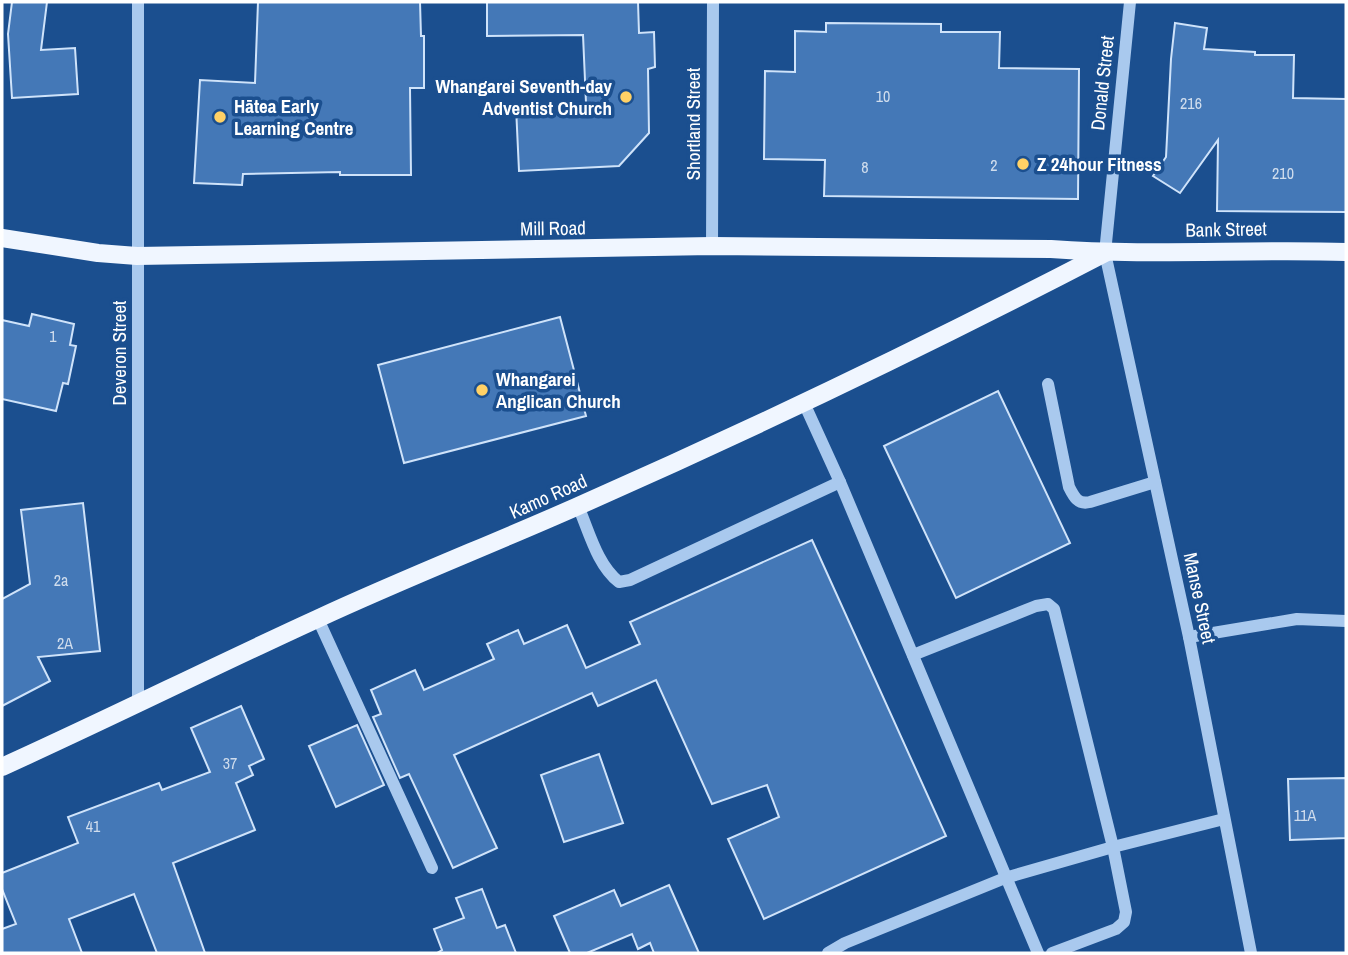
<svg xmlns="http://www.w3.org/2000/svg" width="1348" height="955" font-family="'Archivo Narrow',sans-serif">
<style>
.building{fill:#4478b7;stroke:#cfe3fa;stroke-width:2}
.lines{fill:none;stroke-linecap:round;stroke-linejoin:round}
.minor{stroke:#a9c9ee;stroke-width:12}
.major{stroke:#f0f6ff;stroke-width:18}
.poi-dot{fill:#ffd166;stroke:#1b4f8f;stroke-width:2.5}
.labels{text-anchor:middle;stroke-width:7;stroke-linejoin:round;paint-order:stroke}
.number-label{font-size:16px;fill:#d0dded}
.street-label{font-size:19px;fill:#fff;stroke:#1b4f8f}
.poi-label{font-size:19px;font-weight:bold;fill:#fff;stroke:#1b4f8f;text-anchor:start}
</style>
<rect width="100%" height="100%" fill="#1b4f8f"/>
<g class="building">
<path d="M 12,2 L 47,2 L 41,50 L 75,48 L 78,94 L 12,98 L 8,34 Z"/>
<path d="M 258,2 L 420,2 L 421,36 L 424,36 L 424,88 L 410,88 L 411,175 L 340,175 L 340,172 L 243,174 L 242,185 L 194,183 L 200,80 L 255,83 Z"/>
<path d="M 487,2 L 638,2 L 639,33 L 654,32 L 655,67 L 648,69 L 649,133 L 619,166 L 519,171 L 516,107 L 586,103 L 583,35 L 487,36 Z"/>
<path d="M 826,23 L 941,24 L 941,32 L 1000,32 L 999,68 L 1079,69 L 1078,199 L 824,196 L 825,160 L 764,159 L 765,71 L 795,72 L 795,31 L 826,32 Z"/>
<path d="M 1175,23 L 1207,28 L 1204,49 L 1255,52 L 1255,55 L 1294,55 L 1293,98 L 1346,99 L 1346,212 L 1217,211 L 1218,140 L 1180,193 L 1153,176 L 1166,157 L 1171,59 Z"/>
<path d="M 32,314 L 74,324 L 70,345 L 76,346 L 68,384 L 63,383 L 56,411 L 2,399 L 2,320 L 29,326 Z"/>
<path d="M 560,317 L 586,416 L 404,463 L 378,365 Z"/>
<path d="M 998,391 L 1070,543 L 956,598 L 884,446 Z"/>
<path d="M 83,503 L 100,651 L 38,657 L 50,681 L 2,706 L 2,599 L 30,584 L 21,510 Z"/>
<path d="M 812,540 L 946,836 L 764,919 L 728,839 L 779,817 L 767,785 L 712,804 L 656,680 L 598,706 L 592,693 L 454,755 L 497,848 L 453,868 L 409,774 L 400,778 L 373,717 L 381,714 L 371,690 L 415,670 L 424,690 L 494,659 L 487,644 L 518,630 L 524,644 L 567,625 L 586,668 L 640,644 L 630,622 Z"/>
<path d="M 241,706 L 264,759 L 249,766 L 253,775 L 236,783 L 255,830 L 173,863 L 205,953 L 157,953 L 134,894 L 69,919 L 82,953 L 2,953 L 2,929 L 16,924 L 2,889 L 2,873 L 78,843 L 68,817 L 159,783 L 162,790 L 210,772 L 191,728 Z"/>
<path d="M 357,725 L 384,785 L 336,807 L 309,746 Z"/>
<path d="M 599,754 L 623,823 L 564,842 L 541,775 Z"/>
<path d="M 1346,778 L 1346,838 L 1290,840 L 1288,779 Z"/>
<path d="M 669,885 L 699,953 L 654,953 L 650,943 L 638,949 L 632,934 L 587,953 L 570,953 L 554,916 L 614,890 L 621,906 Z"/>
<path d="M 482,889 L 497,928 L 505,925 L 516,953 L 437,953 L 442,950 L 434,929 L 464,918 L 456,898 Z"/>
</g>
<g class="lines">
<g class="minor">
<path d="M 138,2 L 138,705"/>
<path d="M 1130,2 L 1105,253 L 1189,637 L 1251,953"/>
<path d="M 712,246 L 713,2"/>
<path d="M 1048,384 L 1069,487 C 1074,497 1078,505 1090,502 L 1155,482"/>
<path d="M 804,403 L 840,482 L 1038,953"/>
<path d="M 578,506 C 589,531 597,565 619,582 L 630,580 L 840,482"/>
<path d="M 318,619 L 432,868"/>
<path d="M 1189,637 L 1297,619 L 1346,621"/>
<path d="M 828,953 L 845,943 L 1005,878 L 1113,847 L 1054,609 L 1048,604 L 1036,606 L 913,655"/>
<path d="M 1052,953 L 1116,929 L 1124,922 L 1126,912 L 1113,847 L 1224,819"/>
</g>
<g class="major">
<path d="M 2,238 L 98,253 L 137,256 L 712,246 L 1051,249 C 1149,256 1248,249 1346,252"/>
<path d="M 2,767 C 108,719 212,667 317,619 C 403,579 490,545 576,507 C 755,428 932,343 1105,253"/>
</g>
</g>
<g class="poi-dot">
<circle cx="626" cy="97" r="7"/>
<circle cx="220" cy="117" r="7"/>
<circle cx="1023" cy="164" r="7"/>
<circle cx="482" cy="390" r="7"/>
</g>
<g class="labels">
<g class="number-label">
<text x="883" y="102">10</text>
<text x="1191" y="109">216</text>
<text x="994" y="171">2</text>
<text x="865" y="173">8</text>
<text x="1283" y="179">210</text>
<text x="53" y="342">1</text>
<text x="61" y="586">2a</text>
<text x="65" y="649">2A</text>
<text x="230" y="769">37</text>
<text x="1305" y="821">11A</text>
<text x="93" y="832">41</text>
</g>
<g class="street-label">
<text transform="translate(1102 83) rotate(-84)" y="7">Donald Street</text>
<text transform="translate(693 124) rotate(-90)" y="7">Shortland Street</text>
<text transform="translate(553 228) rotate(-1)" y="7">Mill Road</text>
<text transform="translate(1226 229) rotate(-1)" y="7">Bank Street</text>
<text transform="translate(119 353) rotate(-90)" y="7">Deveron Street</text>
<text transform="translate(548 496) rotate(-24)" y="7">Kamo Road</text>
<text transform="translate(1200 598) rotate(78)" y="7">Manse Street</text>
</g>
<g class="poi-label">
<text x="612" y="93" text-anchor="end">Whangarei Seventh-day<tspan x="612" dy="22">Adventist Church</tspan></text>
<text x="234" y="113">Hātea Early<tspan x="234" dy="22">Learning Centre</tspan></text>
<text x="1037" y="171">Z 24hour Fitness</text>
<text x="496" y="386">Whangarei<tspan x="496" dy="22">Anglican Church</tspan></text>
</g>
</g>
<rect width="1348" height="955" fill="none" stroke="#ffffff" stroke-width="7"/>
</svg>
